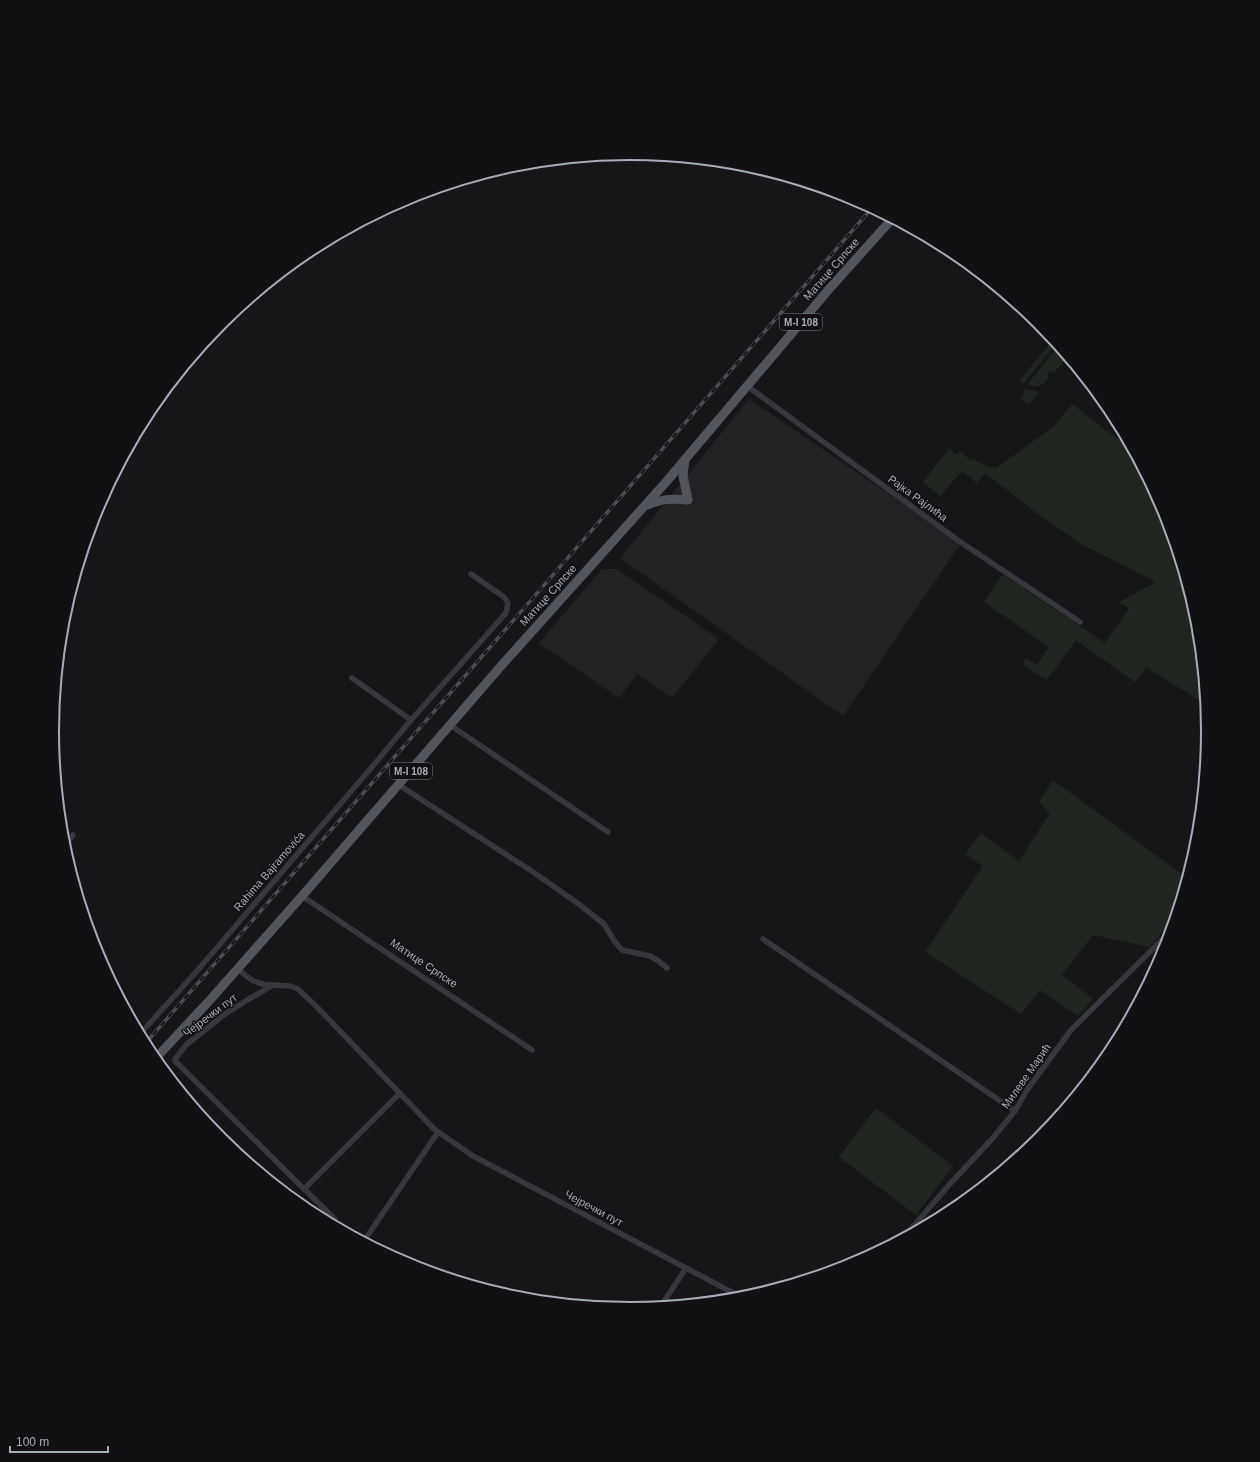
<svg xmlns="http://www.w3.org/2000/svg" width="1260" height="1462" font-family="Helvetica,sans-serif">
<style>
.built{fill:#222225}
.green{fill:#1e261f}
.lines{fill:none;stroke-linecap:round;stroke-linejoin:round}
.minor{stroke:#37383d;stroke-width:5.5}
.primary{stroke:#53555c;stroke-width:9}
.rail-casing{stroke:#4a4c52;stroke-width:3.5}
.rail{stroke:#111113;stroke-width:2;stroke-dasharray:6;stroke-linecap:butt}
.labels{text-anchor:middle;stroke-width:3;stroke-linejoin:round;paint-order:stroke}
.shield{fill:#111113;stroke:#7b7e86;stroke-width:1}
.shield-label{font-size:10px;font-weight:bold;fill:#a8adb8}
.street-label{font-size:11px;fill:#a8adb8;stroke:#111113}
.rim{fill:none;stroke:#a8adb8;stroke-width:2}
</style>
<rect width="100%" height="100%" fill="#161618"/>
<g class="built">
<path d="M 749,399 L 961,543 L 843,716 L 620,558 Z"/>
<path d="M 602,569 L 617,569 L 719,639 L 672,698 L 637,674 L 619,698 L 539,643 Z"/>
</g>
<g class="green">
<path d="M 1054,344 L 1052,349 L 1023,384 L 1019,381 L 1048,346 Z"/>
<path d="M 1058,346 L 1065,355 L 1063,363 L 1053,373 L 1051,371 L 1047,375 L 1049,378 C 1042,387 1039,387 1027,385 Z"/>
<path d="M 189,362 C 182,382 171,395 153,406 Z"/>
<path d="M 1024,389 L 1036,391 L 1038,393 L 1029,405 L 1020,398 L 1026,392 L 1023,390 Z"/>
<path d="M 1072,404 L 1131,449 L 1164,510 L 1197,618 L 1205,704 L 1146,667 L 1135,682 L 1076,640 L 1047,680 L 1022,664 L 1026,658 L 1037,665 L 1049,647 L 984,602 L 1002,574 L 1105,643 L 1129,608 L 1119,602 L 1156,582 L 1081,544 L 1038,514 L 985,473 L 977,483 L 962,471 L 940,496 L 923,482 L 949,448 L 957,455 L 960,451 L 971,461 L 973,458 L 988,467 L 996,468 L 1053,427 Z"/>
<path d="M 1053,780 L 1187,878 L 1174,919 L 1149,947 L 1093,935 L 1062,975 L 1093,999 L 1078,1016 L 1040,990 L 1021,1014 L 925,952 L 983,866 L 965,854 L 981,833 L 1019,861 L 1050,813 L 1039,802 Z"/>
<path d="M 876,1108 L 953,1166 L 916,1215 L 839,1157 Z"/>
</g>
<g class="lines">
<g class="minor">
<path d="M 747,386 L 959,541 L 1080,622"/>
<path d="M 352,678 L 411,720"/>
<path d="M 450,725 L 608,832"/>
<path d="M 399,785 L 536,874 L 580,905 L 604,924 L 615,942 L 622,950 L 650,956 L 657,960 L 667,968"/>
<path d="M 64,847 L 73,835"/>
<path d="M 302,896 L 532,1050"/>
<path d="M 763,939 L 1015,1111"/>
<path d="M 238,969 C 249,979 257,985 272,985"/>
<path d="M 138,1030 L 158,1056"/>
<path d="M 140,1034 L 196,972 L 372,767 L 411,720 L 506,613 L 508,603 L 504,597 L 471,574"/>
<path d="M 400,1093 L 304,1189 L 175,1061 L 175,1059 L 186,1045 L 225,1014 L 249,999 L 273,985 L 290,986 L 298,989 L 317,1007 L 434,1129 L 473,1156 L 743,1298"/>
<path d="M 304,1189 L 335,1219"/>
<path d="M 904,1237 L 949,1185 L 992,1139 L 1015,1111 L 1027,1090 L 1071,1030 L 1170,932"/>
<path d="M 364,1241 L 438,1132"/>
<path d="M 661,1306 L 686,1268"/>
</g>
<g class="primary">
<path d="M 645,506 C 662,499 670,498 688,500 L 683,476 L 685,459"/>
<path d="M 155,1059 L 210,1000 L 302,896 L 501,666 L 666,482 L 830,288 L 892,219"/>
</g>
<defs>
<path id="rail" d="M 145,1044 L 872,208"/>
</defs>
<use href="#rail" class="rail-casing"/>
<use href="#rail" class="rail"/>
</g>
<g class="labels">
<g class="shield">
<rect x="780" y="314" width="42" height="16" rx="3"/>
<rect x="390" y="763" width="42" height="16" rx="3"/>
</g>
<g class="shield-label">
<text x="801" y="326">M-I 108</text>
<text x="411" y="775">M-I 108</text>
</g>
<g class="street-label">
<text transform="translate(831 269) rotate(-49)" y="4">Матице Српске</text>
<text transform="translate(918 498) rotate(36)" y="4">Рајка Рајлића</text>
<text transform="translate(548 595) rotate(-48)" y="4">Матице Српске</text>
<text transform="translate(269 871) rotate(-49)" y="4">Rahima Bajramovića</text>
<text transform="translate(424 963) rotate(34)" y="4">Матице Српске</text>
<text transform="translate(210 1015) rotate(-37)" y="4">Чејречки пут</text>
<text transform="translate(1026 1076) rotate(-55)" y="4">Милеве Мaрић</text>
<text transform="translate(594 1208) rotate(28)" y="4">Чејречки пут</text>
</g>
</g>
<path d="M0 0H1260V1462H0ZM59 731a571 571 0 1 1 1142 0a571 571 0 1 1-1142 0Z" fill="#111113" fill-rule="evenodd"/>
<path class="rim" d="M59 731a571 571 0 1 1 1142 0a571 571 0 1 1-1142 0Z"/>
<path d="M10 1446v6h98v-6" fill="none" stroke="#a8adb8" stroke-width="2"/>
<text x="16" y="1446" font-size="12" fill="#a8adb8" stroke="#111113" stroke-width="3" paint-order="stroke">100 m</text>
</svg>
